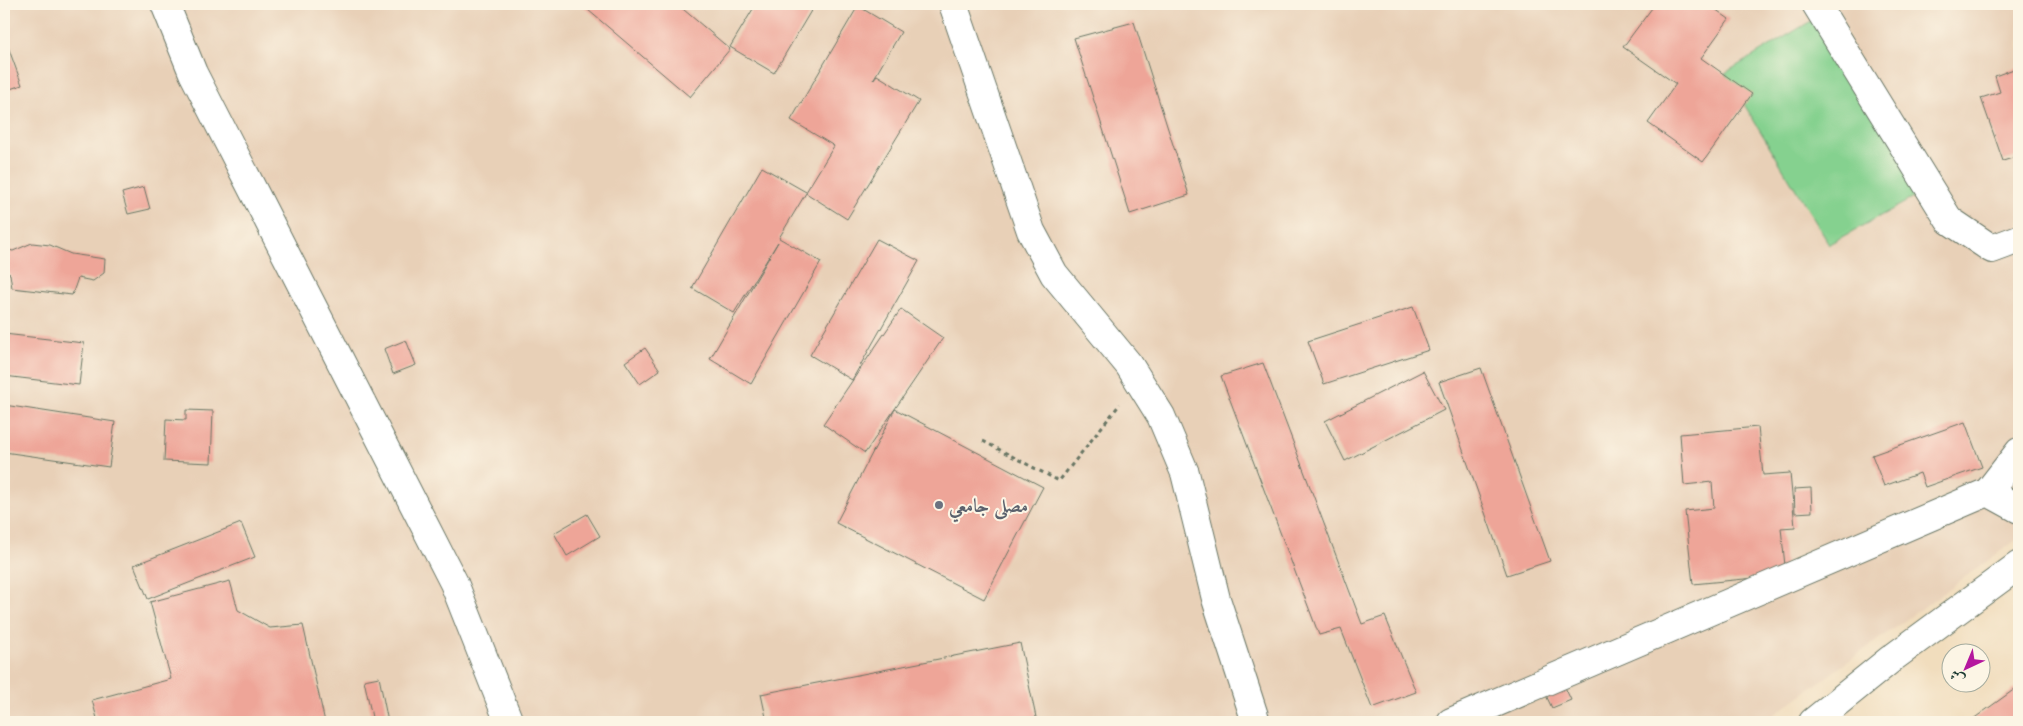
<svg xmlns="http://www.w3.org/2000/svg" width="2023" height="726" font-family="'Old Standard TT',Amiri,serif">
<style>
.built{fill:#e8d0b7}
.green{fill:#85d18f;stroke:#528762}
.building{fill:#eea598}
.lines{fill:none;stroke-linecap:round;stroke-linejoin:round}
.minor-casing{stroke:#687564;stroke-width:30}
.path{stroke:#687564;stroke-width:3;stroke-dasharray:4 4;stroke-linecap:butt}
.minor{stroke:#fff;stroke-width:28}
.worship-dot{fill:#6b7280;stroke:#fcf5e5;stroke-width:2}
.labels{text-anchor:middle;stroke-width:4;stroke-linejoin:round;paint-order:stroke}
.worship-label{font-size:19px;font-weight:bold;fill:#5b616d;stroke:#fcf5e5;text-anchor:start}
</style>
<rect width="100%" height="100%" fill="#fcf5e5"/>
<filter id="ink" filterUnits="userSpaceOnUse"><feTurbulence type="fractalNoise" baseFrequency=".02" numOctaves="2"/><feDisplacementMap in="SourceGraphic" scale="10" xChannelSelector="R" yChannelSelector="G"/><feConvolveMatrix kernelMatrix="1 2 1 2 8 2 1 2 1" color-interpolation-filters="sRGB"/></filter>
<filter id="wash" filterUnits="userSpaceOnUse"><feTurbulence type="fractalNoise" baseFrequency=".0096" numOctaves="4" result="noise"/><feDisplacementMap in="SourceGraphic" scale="20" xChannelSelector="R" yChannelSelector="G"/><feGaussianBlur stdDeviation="1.12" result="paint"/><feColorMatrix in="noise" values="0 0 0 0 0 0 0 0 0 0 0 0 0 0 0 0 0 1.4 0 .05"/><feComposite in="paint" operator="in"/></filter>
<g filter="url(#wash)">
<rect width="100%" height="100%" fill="#f1ddbd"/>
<path class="built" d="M 4,4 L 2019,4 L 2019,538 L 1764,722 L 4,722 Z"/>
<path class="green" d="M 1816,18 L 1924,192 L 1829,244 L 1725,73 Z"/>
<g id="blocks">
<g class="building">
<path d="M 581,4 L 677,4 L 730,49 L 690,97 Z"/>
<path d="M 756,4 L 815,4 L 774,73 L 730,47 Z"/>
<path d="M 1655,4 L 1708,4 L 1729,19 L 1701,58 L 1752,94 L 1703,162 L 1648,123 L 1676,84 L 1623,47 Z"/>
<path d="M 858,6 L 901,32 L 873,80 L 877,75 L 919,101 L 847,219 L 806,193 L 779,238 L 821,262 L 751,384 L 710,359 L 778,242 L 734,313 L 692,288 L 762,167 L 806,192 L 834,146 L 791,120 Z"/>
<path d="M 1134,22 L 1189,195 L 1130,214 L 1074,38 Z"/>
<path d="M 4,36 L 22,85 L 4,91 Z"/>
<path d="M 2019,67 L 2019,156 L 2003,161 L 1981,98 L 2000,92 L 1995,76 Z"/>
<path d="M 144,187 L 150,209 L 128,214 L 122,193 Z"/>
<path d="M 877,239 L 919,261 L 852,380 L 810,355 Z"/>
<path d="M 32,243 L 50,245 L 71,254 L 105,259 L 104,273 L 93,281 L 78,278 L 72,295 L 12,288 L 10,274 L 4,272 L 4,249 L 13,251 Z"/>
<path d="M 1413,307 L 1429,350 L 1324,384 L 1308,341 Z"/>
<path d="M 901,309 L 943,338 L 865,453 L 823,424 Z"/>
<path d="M 4,334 L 84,343 L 79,385 L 4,376 Z"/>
<path d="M 406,340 L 416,365 L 393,374 L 384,349 Z"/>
<path d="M 645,348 L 660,370 L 640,384 L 625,362 Z"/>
<path d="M 1263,363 L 1362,624 L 1385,616 L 1416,692 L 1372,708 L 1341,629 L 1319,635 L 1221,376 Z"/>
<path d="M 1481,368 L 1550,561 L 1507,575 L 1439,382 Z"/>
<path d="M 1423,371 L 1444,410 L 1345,461 L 1325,421 Z"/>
<path d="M 4,405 L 115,422 L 109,467 L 4,452 Z"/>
<path d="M 895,409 L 1043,487 L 984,599 L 836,523 Z"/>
<path d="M 186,410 L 213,411 L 211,463 L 164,461 L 166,419 L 186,420 Z"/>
<path d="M 1965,422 L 1982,467 L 1925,487 L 1920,473 L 1884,486 L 1872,455 Z"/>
<path d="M 1758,427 L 1763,475 L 1790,473 L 1795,527 L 1781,528 L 1786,575 L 1693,584 L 1685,511 L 1714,508 L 1712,482 L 1684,485 L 1680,434 Z"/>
<path d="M 1811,488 L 1812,512 L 1795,513 L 1794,489 Z"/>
<path d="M 587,514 L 600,536 L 567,556 L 554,533 Z"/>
<path d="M 241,523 L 255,557 L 148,599 L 134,565 Z"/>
<path d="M 230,581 L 238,610 L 270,628 L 303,625 L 325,722 L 98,722 L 92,700 L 171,679 L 150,602 Z"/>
<path d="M 1020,643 L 1037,722 L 767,722 L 761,694 Z"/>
<path d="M 379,677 L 388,722 L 373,722 L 364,680 Z"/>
<path d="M 1562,681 L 1571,700 L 1552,708 L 1543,689 Z"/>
<path d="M 2019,686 L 2019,722 L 1969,722 Z"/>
</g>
</g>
</g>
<g filter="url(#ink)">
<use href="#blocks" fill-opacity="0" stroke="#687564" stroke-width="1"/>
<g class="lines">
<defs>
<g id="minor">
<path d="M 165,4 L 193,73 L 454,583 L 509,722"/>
<path d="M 953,4 L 1031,231 L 1054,274 L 1129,365 L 1161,416 L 1185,473 L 1216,599 L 1256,722"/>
<path d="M 1816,4 L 1949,220 L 1992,249 L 2019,239"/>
<path d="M 1988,492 L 2019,452"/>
<path d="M 1451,722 L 1988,492 L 2019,509"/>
<path d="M 1813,722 L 1891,659 L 2019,565"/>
</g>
</defs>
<use href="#minor" class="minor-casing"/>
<path class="path" d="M 983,441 L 1059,481 L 1120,404"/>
<use href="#minor" class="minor"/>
</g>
</g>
<circle class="worship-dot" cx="939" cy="505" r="5"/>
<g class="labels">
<g class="worship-label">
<text x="949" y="512">مصلى جامعي</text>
</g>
</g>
<rect width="2023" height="726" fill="none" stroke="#fcf5e5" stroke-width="20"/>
<g transform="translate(1966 668) rotate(224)"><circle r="24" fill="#fcf5e5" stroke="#a4ab9e"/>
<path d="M0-4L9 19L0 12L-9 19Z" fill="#b5179e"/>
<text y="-8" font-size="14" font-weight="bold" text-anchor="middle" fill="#1f3d34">ش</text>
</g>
</svg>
